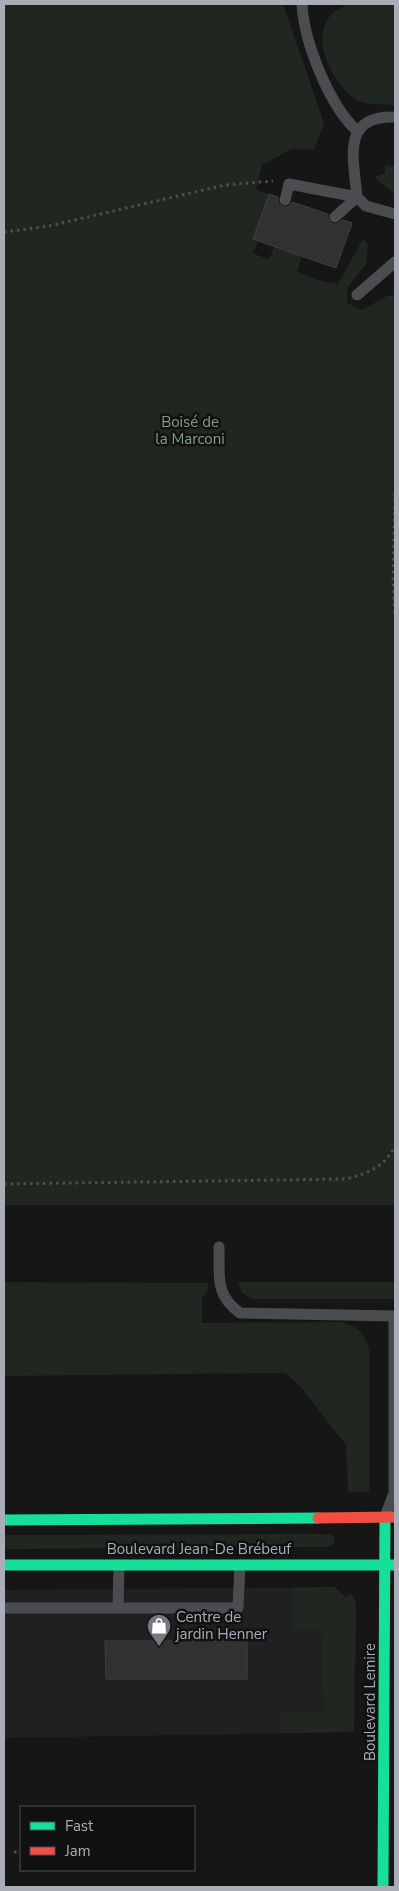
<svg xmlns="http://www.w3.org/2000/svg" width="399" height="1891" font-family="'Nunito Sans',sans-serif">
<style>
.built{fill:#202022}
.green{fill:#202721}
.building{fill:#313132;stroke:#3f4043}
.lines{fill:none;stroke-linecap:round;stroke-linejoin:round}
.path{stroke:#4c4e51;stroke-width:3;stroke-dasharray:2.5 4;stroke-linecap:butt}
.lane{stroke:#4b4c4f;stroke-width:11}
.fast{stroke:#16e098;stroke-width:11}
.jam{stroke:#f24e42;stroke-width:11}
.labels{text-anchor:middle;stroke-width:5;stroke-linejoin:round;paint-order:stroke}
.park-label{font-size:15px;fill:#80a281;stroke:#111112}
.street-label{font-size:15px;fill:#a8adb7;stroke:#111112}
.poi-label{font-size:15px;fill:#a8adb7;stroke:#111112;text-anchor:start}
</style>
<rect width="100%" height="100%" fill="#161617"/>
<path class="built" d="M 334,1587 L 346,1597 L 351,1594 L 356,1604 L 354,1732 L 4,1738 L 4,1590 Z"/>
<g class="green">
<path d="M 4,4 L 283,4 L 324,123 L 314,150 L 292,149 L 262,165 L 256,190 L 269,194 L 253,239 L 258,241 L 253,253 L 269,260 L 274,247 L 287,251 L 303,206 L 302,256 L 297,272 L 324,282 L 338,284 L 363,239 L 368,245 L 366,264 L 347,288 L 347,303 L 362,310 L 387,296 L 395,295 L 395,1205 L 4,1205 Z"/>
<path d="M 348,4 L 395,4 L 395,105 C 383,104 368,106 357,100 C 334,86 308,37 332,14 C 336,10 343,7 348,4 Z"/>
<path d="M 385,165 L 395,166 L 395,194 L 374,177 L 385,173 Z"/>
<path d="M 4,1282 L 208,1283 L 207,1293 L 202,1297 L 202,1323 L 340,1322 C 357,1326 365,1332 369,1350 L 369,1492 L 348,1492 L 346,1445 L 299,1385 L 285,1373 L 4,1376 Z"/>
<path d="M 238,1282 L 395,1282 L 395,1299 L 253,1299 L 242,1293 Z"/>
<path d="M 319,1534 L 332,1535 L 335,1539 L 334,1543 L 330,1547 L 4,1549 L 4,1535 Z"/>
<path d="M 334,1587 L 346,1597 L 351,1594 L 356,1604 L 354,1732 L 281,1733 L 281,1712 L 323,1712 L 321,1630 L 293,1629 L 292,1588 Z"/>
</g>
<g class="building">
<path d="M 269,194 L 278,197 L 278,203 L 283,207 L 288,207 L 292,202 L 328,214 L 328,219 L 332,224 L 337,224 L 343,220 L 352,223 L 336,268 L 253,239 Z"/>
<path d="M 105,1641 L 247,1641 L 247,1679 L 106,1679 Z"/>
</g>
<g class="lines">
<g class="path">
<path d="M 4,232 L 49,226 L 225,185 L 273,181"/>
<path d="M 395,493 L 393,579 L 395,616"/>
<path d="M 4,1184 L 346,1179 C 366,1174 385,1167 395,1146"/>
<path d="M 156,1641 L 157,1626"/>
<path d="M 14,1852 L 21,1852"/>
</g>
<g class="lane">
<path d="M 302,4 C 304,42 329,105 357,131"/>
<path d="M 395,117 C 340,115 354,160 357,197 L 366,206 L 395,214"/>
<path d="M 285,200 L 289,184 L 357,197"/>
<path d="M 335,217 L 357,197"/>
<path d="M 357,295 L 395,262"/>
<path d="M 219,1247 C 220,1276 214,1294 240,1313 L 395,1316"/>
<path d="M 385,1517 L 394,1493 L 394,1316"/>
<path d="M 4,1608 L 238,1608 L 240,1565"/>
<path d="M 118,1608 L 119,1565"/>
</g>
<g class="fast">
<path d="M 4,1520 L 318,1518"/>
<path d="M 4,1565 L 395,1565"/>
<path d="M 383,1887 L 385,1517"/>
</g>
<path class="jam" d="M 318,1518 L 395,1517"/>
</g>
<defs>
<symbol id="shop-pin" viewBox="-11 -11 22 30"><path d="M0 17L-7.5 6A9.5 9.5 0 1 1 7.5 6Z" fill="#75787f" stroke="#111112"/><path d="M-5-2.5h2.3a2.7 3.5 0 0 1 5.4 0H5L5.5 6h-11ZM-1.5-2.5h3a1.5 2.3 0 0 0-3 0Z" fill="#fff"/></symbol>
</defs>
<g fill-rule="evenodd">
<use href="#shop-pin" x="145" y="1612" width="28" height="38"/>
</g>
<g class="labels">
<g class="park-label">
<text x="190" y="427">Boisé de<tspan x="190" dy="17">la Marconi</tspan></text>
</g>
<g class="street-label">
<text x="199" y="1554">Boulevard Jean-De Brébeuf</text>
<text transform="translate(370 1702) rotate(-90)" y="5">Boulevard Lemire</text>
</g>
<g class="poi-label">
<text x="176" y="1622">Centre de<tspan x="176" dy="17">jardin Henner</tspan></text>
</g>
</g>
<rect width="399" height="1891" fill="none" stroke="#a8adb7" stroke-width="10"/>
<rect x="20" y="1806" width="175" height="65" fill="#111112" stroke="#4d4f54"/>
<rect x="30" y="1822" width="25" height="8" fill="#16e098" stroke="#4d4f54"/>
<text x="65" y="1831" font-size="15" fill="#a8adb7">Fast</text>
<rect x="30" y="1847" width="25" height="8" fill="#f24e42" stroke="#4d4f54"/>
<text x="65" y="1856" font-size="15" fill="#a8adb7">Jam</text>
</svg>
